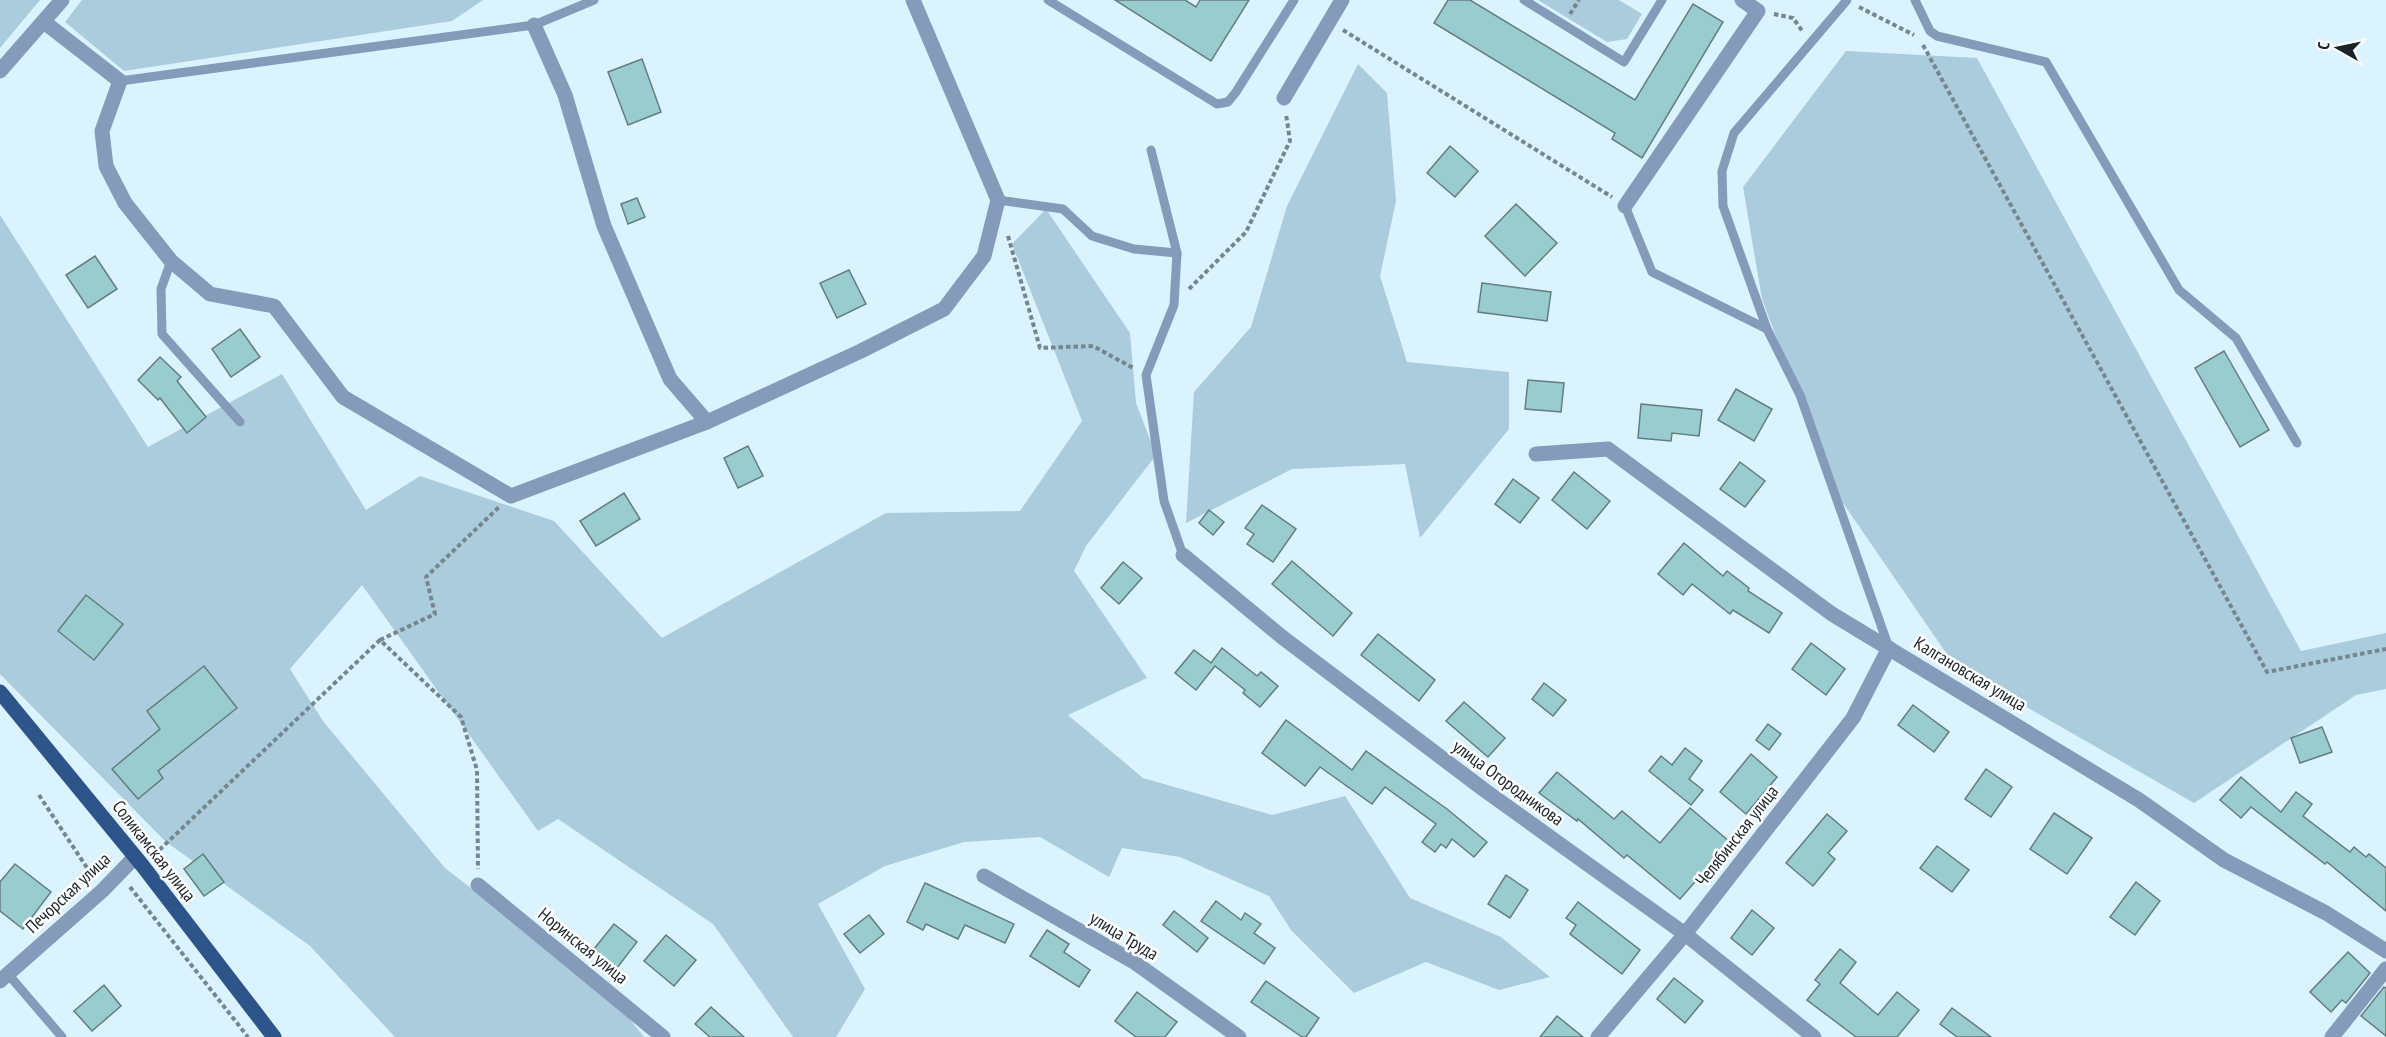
<svg xmlns="http://www.w3.org/2000/svg" width="2386" height="1037" font-family="'PT Sans Narrow',sans-serif">
<style>
.green{fill:#acd}
.building{fill:#98cccf;stroke:#647e7f;stroke-width:1.5}
.lines{fill:none;stroke-linecap:round;stroke-linejoin:round}
.path{stroke:#76868e;stroke-width:4;stroke-dasharray:4.5 3;stroke-linecap:butt}
.lane{stroke:#859bba;stroke-width:9}
.street{stroke:#859bba;stroke-width:15}
.primary{stroke:#2e5589;stroke-width:15}
.labels{text-anchor:middle;stroke-width:5;stroke-linejoin:round;paint-order:stroke}
.street-label{font-size:18px;fill:#1a2327;stroke:#fff}
</style>
<rect width="100%" height="100%" fill="#dbf3ff"/>
<g class="green">
<path d="M 0,0 L 40,0 L 0,48 Z"/>
<path d="M 82,0 L 483,0 L 452,21 L 124,71 L 65,22 Z"/>
<path d="M 1538,0 L 1619,0 L 1642,14 L 1627,39 L 1607,42 Z"/>
<path d="M 1846,51 L 1977,58 L 2301,651 L 2386,633 L 2386,689 L 2356,695 L 2194,803 L 1955,666 L 1832,487 L 1762,299 L 1743,187 Z"/>
<path d="M 1358,64 L 1387,93 L 1396,201 L 1380,276 L 1407,362 L 1509,372 L 1509,429 L 1420,538 L 1405,464 L 1292,469 L 1186,523 L 1194,392 L 1251,327 L 1287,206 Z"/>
<path d="M 1046,209 L 1130,333 L 1136,403 L 1156,455 L 1086,546 L 1074,571 L 1147,678 L 1068,715 L 1143,778 L 1272,815 L 1345,796 L 1410,898 L 1501,937 L 1550,977 L 1499,990 L 1426,962 L 1354,993 L 1291,930 L 1269,896 L 1180,857 L 1122,848 L 1109,877 L 1040,837 L 964,842 L 885,866 L 818,904 L 865,989 L 836,1037 L 793,1037 L 713,924 L 558,819 L 538,831 L 362,585 L 290,669 L 323,721 L 445,868 L 614,999 L 644,1037 L 395,1037 L 310,946 L 165,841 L 0,674 L 0,215 L 148,447 L 282,374 L 366,510 L 420,476 L 554,521 L 662,638 L 886,513 L 1020,511 L 1082,421 L 1012,244 Z"/>
</g>
<g class="building">
<path d="M 1115,0 L 1185,0 L 1196,7 L 1200,0 L 1249,0 L 1211,61 Z"/>
<path d="M 1448,0 L 1470,0 L 1635,100 L 1693,4 L 1723,22 L 1642,158 L 1612,139 L 1615,133 L 1434,23 Z"/>
<path d="M 642,59 L 661,112 L 628,125 L 608,72 Z"/>
<path d="M 1450,146 L 1478,171 L 1455,197 L 1427,173 Z"/>
<path d="M 637,198 L 645,217 L 628,224 L 621,204 Z"/>
<path d="M 1516,204 L 1557,243 L 1525,276 L 1485,236 Z"/>
<path d="M 95,256 L 117,289 L 88,308 L 66,275 Z"/>
<path d="M 849,270 L 866,304 L 837,318 L 820,283 Z"/>
<path d="M 1482,283 L 1551,292 L 1547,321 L 1478,312 Z"/>
<path d="M 240,329 L 260,357 L 231,377 L 212,349 Z"/>
<path d="M 2224,351 L 2269,430 L 2240,447 L 2195,368 Z"/>
<path d="M 160,357 L 181,377 L 177,381 L 206,417 L 187,433 L 160,398 L 158,400 L 138,380 Z"/>
<path d="M 1528,380 L 1564,383 L 1561,412 L 1525,409 Z"/>
<path d="M 1736,389 L 1772,409 L 1754,441 L 1718,420 Z"/>
<path d="M 1641,404 L 1702,410 L 1699,436 L 1672,433 L 1671,441 L 1638,438 Z"/>
<path d="M 748,446 L 763,476 L 738,488 L 724,458 Z"/>
<path d="M 1740,462 L 1765,481 L 1745,507 L 1720,489 Z"/>
<path d="M 1574,472 L 1610,501 L 1587,529 L 1552,500 Z"/>
<path d="M 1513,479 L 1539,498 L 1520,523 L 1495,504 Z"/>
<path d="M 624,493 L 640,519 L 596,546 L 580,521 Z"/>
<path d="M 1262,505 L 1296,529 L 1273,562 L 1247,544 L 1254,534 L 1245,528 Z"/>
<path d="M 1209,510 L 1224,522 L 1213,535 L 1199,523 Z"/>
<path d="M 1684,543 L 1723,576 L 1727,571 L 1749,588 L 1748,591 L 1782,613 L 1769,633 L 1733,610 L 1730,614 L 1692,584 L 1683,595 L 1658,574 Z"/>
<path d="M 1292,561 L 1352,613 L 1333,636 L 1272,584 Z"/>
<path d="M 1123,562 L 1142,578 L 1119,604 L 1101,588 Z"/>
<path d="M 86,595 L 123,624 L 94,660 L 58,631 Z"/>
<path d="M 1378,634 L 1435,680 L 1419,701 L 1361,655 Z"/>
<path d="M 1811,643 L 1845,669 L 1826,695 L 1792,669 Z"/>
<path d="M 1222,648 L 1257,676 L 1261,672 L 1278,686 L 1260,707 L 1243,693 L 1245,690 L 1215,666 L 1196,690 L 1175,673 L 1194,650 L 1211,663 Z"/>
<path d="M 204,666 L 237,708 L 158,771 L 163,778 L 138,799 L 112,769 L 160,729 L 147,711 Z"/>
<path d="M 1544,683 L 1566,700 L 1553,716 L 1532,699 Z"/>
<path d="M 1464,702 L 1505,738 L 1488,757 L 1446,721 Z"/>
<path d="M 1913,705 L 1949,732 L 1934,752 L 1898,725 Z"/>
<path d="M 1286,720 L 1352,770 L 1366,751 L 1447,809 L 1487,842 L 1474,857 L 1452,839 L 1446,848 L 1441,844 L 1435,852 L 1422,842 L 1436,824 L 1385,787 L 1372,804 L 1320,767 L 1305,786 L 1262,753 Z"/>
<path d="M 1768,724 L 1781,734 L 1769,750 L 1756,740 Z"/>
<path d="M 2322,727 L 2332,752 L 2300,763 L 2291,738 Z"/>
<path d="M 1685,748 L 1702,761 L 1689,779 L 1703,790 L 1691,805 L 1649,771 L 1661,756 L 1672,765 Z"/>
<path d="M 1751,754 L 1777,777 L 1746,814 L 1720,792 Z"/>
<path d="M 1986,769 L 2012,787 L 1991,817 L 1965,799 Z"/>
<path d="M 1557,772 L 1614,819 L 1622,811 L 1660,843 L 1690,808 L 1730,842 L 1680,899 L 1627,855 L 1624,858 L 1578,819 L 1577,821 L 1539,793 Z"/>
<path d="M 2241,777 L 2281,812 L 2296,792 L 2312,804 L 2303,816 L 2350,852 L 2354,847 L 2366,857 L 2369,854 L 2386,868 L 2386,911 L 2327,862 L 2325,864 L 2251,807 L 2241,818 L 2220,800 Z"/>
<path d="M 2054,813 L 2092,838 L 2067,874 L 2030,849 Z"/>
<path d="M 1827,814 L 1847,831 L 1828,853 L 1835,859 L 1813,886 L 1786,863 Z"/>
<path d="M 1937,846 L 1969,870 L 1952,892 L 1920,868 Z"/>
<path d="M 203,854 L 224,882 L 204,896 L 184,869 Z"/>
<path d="M 15,864 L 51,892 L 23,929 L 0,911 L 0,882 Z"/>
<path d="M 1506,875 L 1528,890 L 1510,918 L 1488,904 Z"/>
<path d="M 2136,882 L 2160,901 L 2135,935 L 2110,917 Z"/>
<path d="M 925,883 L 1014,924 L 1005,943 L 965,925 L 958,939 L 926,924 L 923,930 L 907,922 Z"/>
<path d="M 1216,901 L 1241,920 L 1245,913 L 1261,924 L 1254,933 L 1275,948 L 1264,964 L 1201,921 Z"/>
<path d="M 1578,902 L 1640,950 L 1622,974 L 1570,934 L 1576,925 L 1566,918 Z"/>
<path d="M 1752,910 L 1774,928 L 1752,955 L 1731,938 Z"/>
<path d="M 1174,911 L 1208,938 L 1197,952 L 1163,925 Z"/>
<path d="M 869,915 L 884,934 L 860,953 L 844,934 Z"/>
<path d="M 614,924 L 637,942 L 617,968 L 594,949 Z"/>
<path d="M 1047,930 L 1069,944 L 1064,952 L 1090,970 L 1079,987 L 1030,956 Z"/>
<path d="M 666,935 L 696,960 L 674,986 L 644,961 Z"/>
<path d="M 1840,949 L 1856,962 L 1840,983 L 1878,1015 L 1897,992 L 1919,1010 L 1897,1037 L 1856,1037 L 1807,1000 L 1820,984 L 1815,980 Z"/>
<path d="M 2348,952 L 2370,973 L 2346,1003 L 2342,1000 L 2331,1012 L 2310,992 Z"/>
<path d="M 1674,978 L 1703,1001 L 1685,1023 L 1657,999 Z"/>
<path d="M 1266,981 L 1319,1018 L 1306,1037 L 1302,1037 L 1251,1002 Z"/>
<path d="M 104,985 L 121,1006 L 92,1031 L 74,1011 Z"/>
<path d="M 2384,987 L 2386,988 L 2386,1036 L 2361,1016 Z"/>
<path d="M 1137,992 L 1177,1022 L 1165,1037 L 1136,1037 L 1115,1021 Z"/>
<path d="M 711,1007 L 744,1037 L 710,1037 L 695,1024 Z"/>
<path d="M 1952,1008 L 1991,1037 L 1957,1037 L 1940,1024 Z"/>
<path d="M 1557,1016 L 1583,1037 L 1540,1037 Z"/>
</g>
<g class="lines">
<g class="path">
<path d="M 1859,7 L 1914,35"/>
<path d="M 1570,14 L 1579,0"/>
<path d="M 1774,14 L 1793,18 L 1803,32"/>
<path d="M 1343,30 L 1612,197"/>
<path d="M 1923,45 L 2267,672 L 2386,649"/>
<path d="M 1008,236 L 1040,348 L 1093,346 L 1135,369"/>
<path d="M 1189,289 L 1246,232 L 1290,141 L 1286,114"/>
<path d="M 380,640 L 435,614 L 426,577 L 499,507"/>
<path d="M 39,795 L 93,877"/>
<path d="M 154,855 L 380,640 L 461,717 L 477,770 L 478,869"/>
<path d="M 130,887 L 248,1037"/>
</g>
<g class="lane">
<path d="M 1048,0 L 1217,104 L 1228,102 L 1236,92 L 1294,0"/>
<path d="M 1524,0 L 1624,62 L 1662,0"/>
<path d="M 1847,0 L 1734,133 L 1722,171 L 1723,206 L 1767,329 L 1800,395 L 1889,648"/>
<path d="M 1915,0 L 1930,31 L 1937,36 L 2046,62 L 2179,290 L 2236,338 L 2297,443"/>
<path d="M 120,81 L 534,25 L 594,0"/>
<path d="M 1151,150 L 1177,253 L 1174,305 L 1146,375 L 1164,501 L 1183,555"/>
<path d="M 998,200 L 1063,209 L 1092,236 L 1134,249 L 1177,253"/>
<path d="M 1625,206 L 1652,272 L 1767,329"/>
<path d="M 171,261 L 161,289 L 162,334 L 240,422"/>
<path d="M 8,974 L 62,1037"/>
</g>
<g class="street">
<path d="M 44,22 L 120,81 L 102,131 L 106,166 L 125,203 L 171,261 L 210,294 L 274,306 L 343,397 L 511,496 L 707,422 L 861,351 L 944,309 L 984,256 L 998,200 L 913,0"/>
<path d="M 534,25 L 565,95 L 604,226 L 670,379 L 707,422"/>
<path d="M 0,71 L 62,0"/>
<path d="M 1284,98 L 1342,0"/>
<path d="M 1625,206 L 1758,11 L 1742,0"/>
<path d="M 1536,454 L 1608,449 L 1832,614 L 2139,800 L 2224,860 L 2326,913 L 2386,951"/>
<path d="M 1183,555 L 1282,637 L 1483,789 L 1685,934 L 1814,1037"/>
<path d="M 984,876 L 1134,962 L 1239,1037"/>
<path d="M 478,885 L 663,1037"/>
<path d="M 0,981 L 102,891 L 135,857"/>
<path d="M 1598,1037 L 1685,934 L 1853,718 L 1889,648"/>
<path d="M 2332,1037 L 2386,969"/>
</g>
<path class="primary" d="M 0,692 L 142,865 L 274,1037"/>
</g>
<g class="labels">
<g class="street-label">
<text transform="translate(1970 674) rotate(31)" y="6">Калгановская улица</text>
<text transform="translate(1508 783) rotate(36)" y="6">улица Огородникова</text>
<text transform="translate(1737 836) rotate(-52)" y="6">Челябинская улица</text>
<text transform="translate(154 851) rotate(52)" y="6">Соликамская улица</text>
<text transform="translate(68 893) rotate(-43)" y="6">Печорская улица</text>
<text transform="translate(1124 936) rotate(31)" y="6">улица Труда</text>
<text transform="translate(583 946) rotate(39)" y="6">Норинская улица</text>
</g>
</g>
<g transform="translate(2338 48) rotate(279)" stroke="#ffffff" stroke-width="4.5" paint-order="stroke">
<path d="M0-4.5L10 22L0 15L-10 22Z" fill="#1a2327"/>
<text y="-9" font-size="16" font-weight="bold" text-anchor="middle" fill="#1a2327">С</text>
</g>
</svg>
